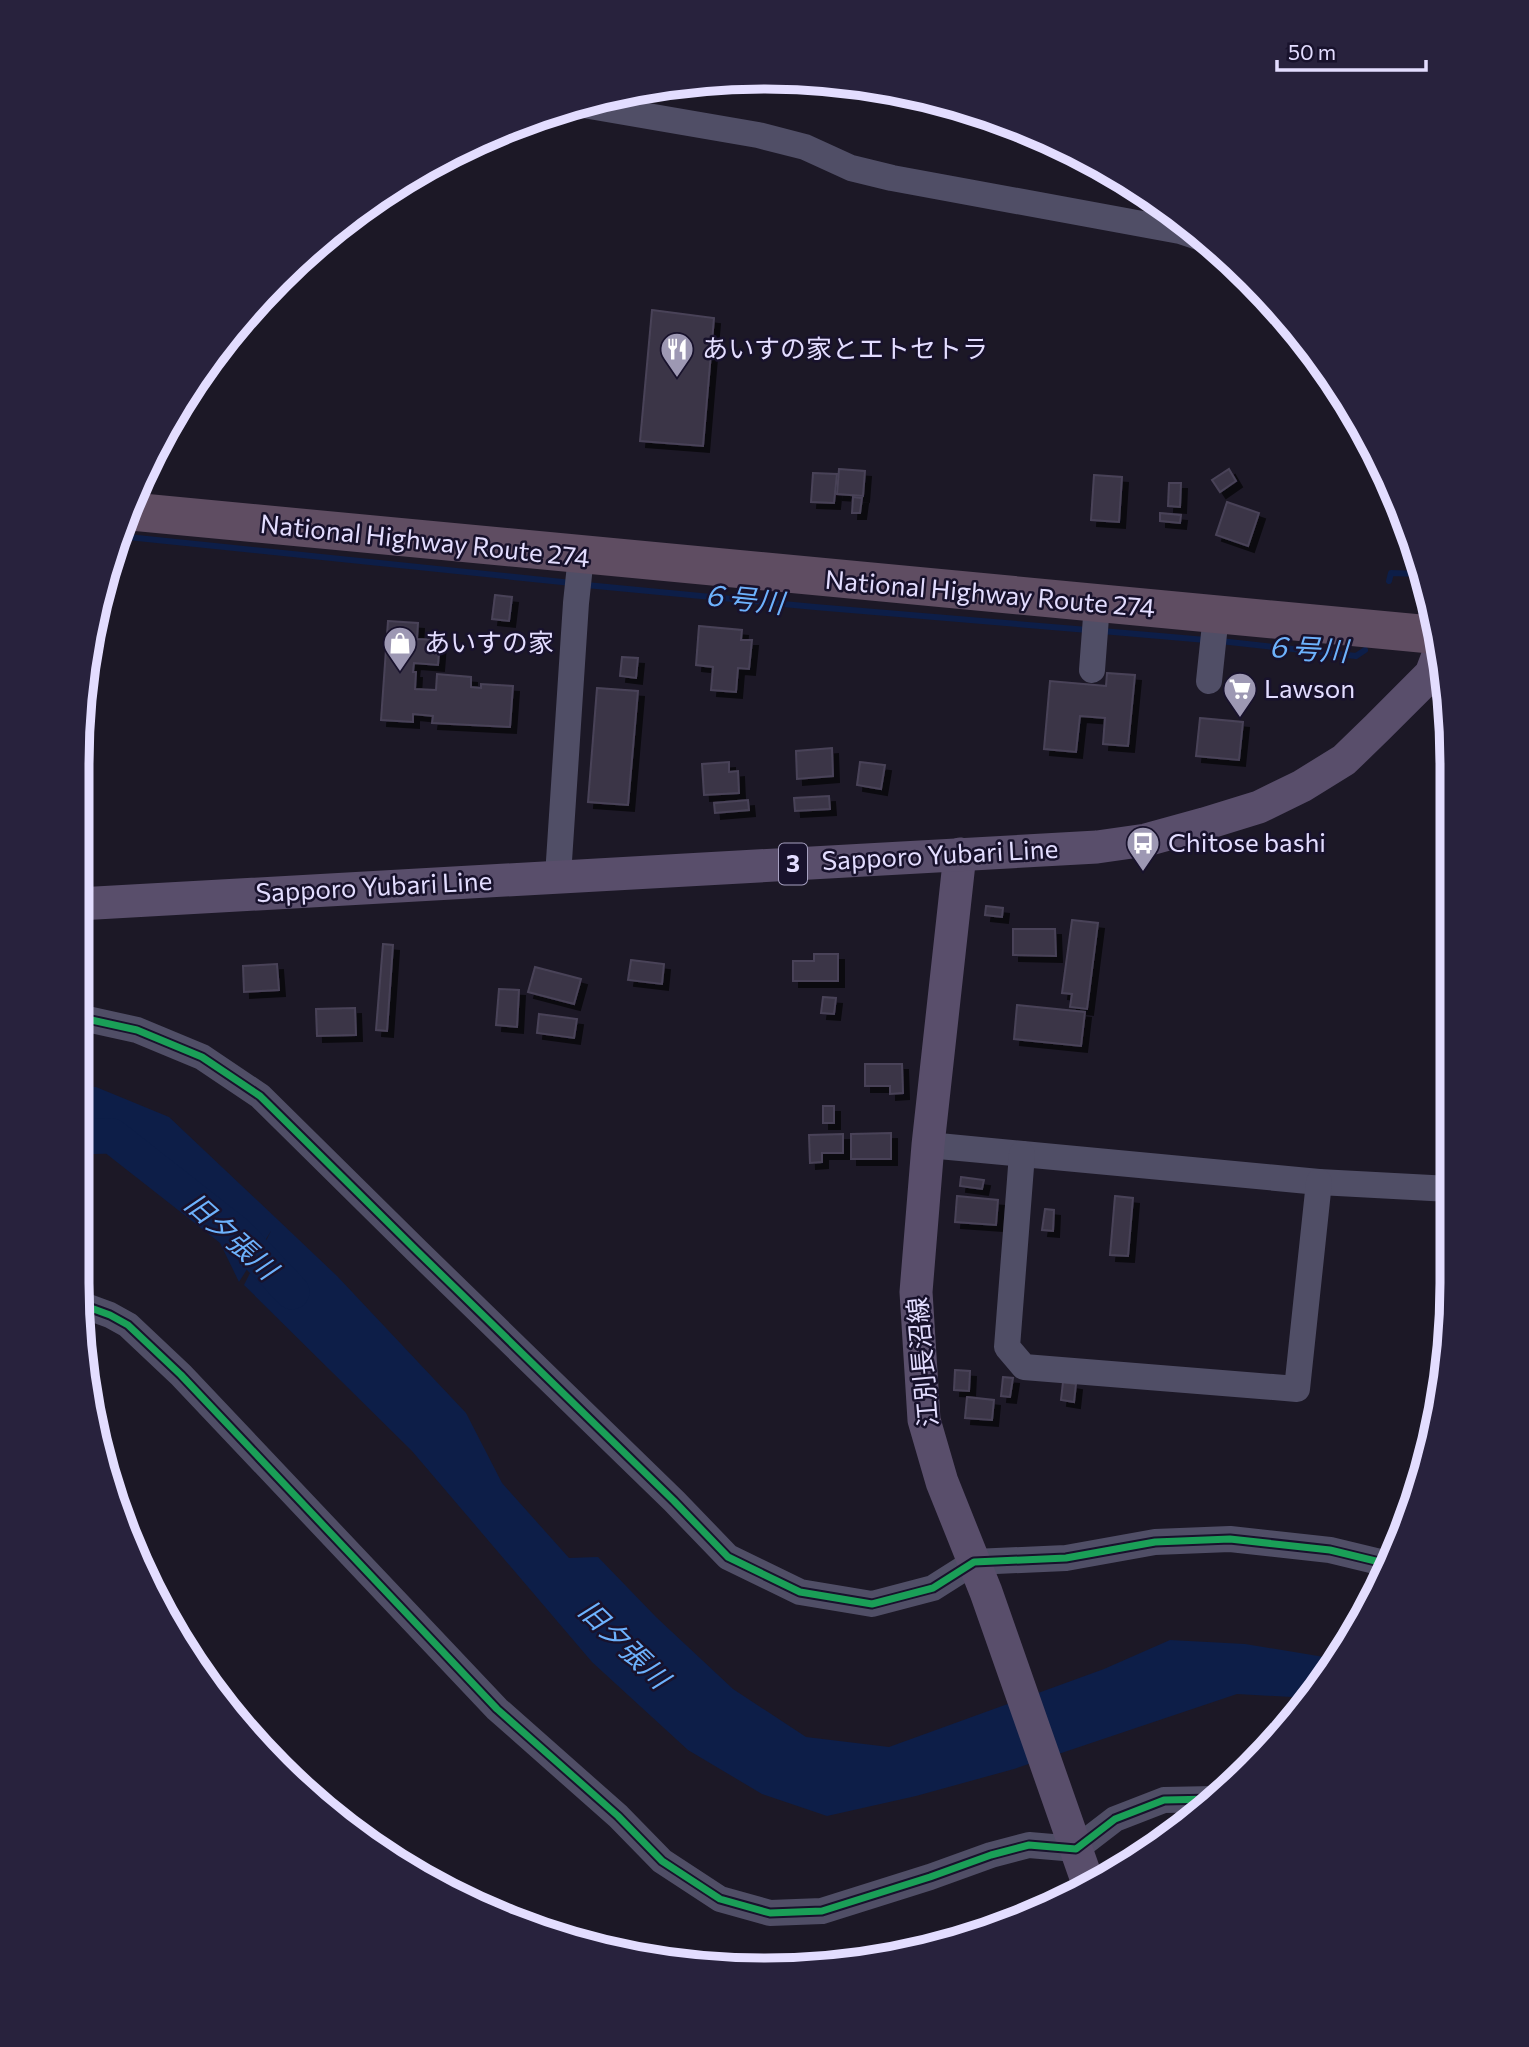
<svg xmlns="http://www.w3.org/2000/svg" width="1529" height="2047" font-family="Commissioner,'Noto Sans JP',sans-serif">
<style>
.water{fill:#0d1e48}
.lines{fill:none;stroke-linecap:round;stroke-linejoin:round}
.stream{stroke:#0d1e48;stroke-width:6}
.river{stroke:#0d1e48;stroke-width:35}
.building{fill:#3b3647;stroke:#494358;stroke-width:2;filter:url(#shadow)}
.minor{stroke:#504e66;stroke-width:26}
.major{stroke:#594e6b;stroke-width:33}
.highway{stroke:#5f4d62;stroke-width:38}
.cycleway-casing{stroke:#18122c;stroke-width:11}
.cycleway{stroke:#1a9f57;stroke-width:7}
.labels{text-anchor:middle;stroke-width:5;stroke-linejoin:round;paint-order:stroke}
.shield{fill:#18122c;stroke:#a6a0c0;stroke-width:2}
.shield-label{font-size:24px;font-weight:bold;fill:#e3ddff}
.poi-label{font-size:26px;fill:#e3ddff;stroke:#18122c;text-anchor:start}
.street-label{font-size:26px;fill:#e3ddff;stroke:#18122c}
.water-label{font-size:28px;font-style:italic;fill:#6db2fd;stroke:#18122c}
.rim{fill:none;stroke:#e3ddff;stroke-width:9}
</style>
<defs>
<filter id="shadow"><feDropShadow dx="6" dy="6" stdDeviation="0" flood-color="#0009"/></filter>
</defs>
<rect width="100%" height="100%" fill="#1c1826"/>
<path class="water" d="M 78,1086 L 96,1087 L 169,1117 L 277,1219 L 337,1276 L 466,1413 L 502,1483 L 569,1558 L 598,1557 L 656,1617 L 733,1689 L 806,1737 L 889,1747 L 1104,1669 L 1170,1640 L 1245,1644 L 1336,1659 L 1309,1698 L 1237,1694 L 1014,1769 L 916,1796 L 827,1816 L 762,1794 L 688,1750 L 592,1662 L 412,1451 L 244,1285 L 271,1231 L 239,1282 L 190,1181 L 148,1150 L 77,1146 Z"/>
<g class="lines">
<g class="stream">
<path d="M 118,536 L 572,583"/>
<path d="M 1389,581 L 1391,573 L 1419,574"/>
<path d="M 586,585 L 815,607 L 1088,630"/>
<path d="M 1102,631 L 1206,640"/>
<path d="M 1220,641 L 1356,656 L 1365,650"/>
</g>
<path class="river" d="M 77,1137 L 112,1136 L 237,1234 L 292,1292"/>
</g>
<g class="building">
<path d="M 652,310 L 714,318 L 703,446 L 640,441 Z"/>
<path d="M 839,469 L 865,471 L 863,496 L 837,494 Z"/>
<path d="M 1229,469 L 1236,481 L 1220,492 L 1212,480 Z"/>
<path d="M 813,473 L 837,474 L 834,503 L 811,502 Z"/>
<path d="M 1094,475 L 1122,477 L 1119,522 L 1091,520 Z"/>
<path d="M 1169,483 L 1181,483 L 1180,507 L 1168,506 Z"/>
<path d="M 853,497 L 862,498 L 860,513 L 852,513 Z"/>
<path d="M 1227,502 L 1259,513 L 1248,546 L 1216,535 Z"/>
<path d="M 1160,513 L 1181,515 L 1180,523 L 1160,521 Z"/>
<path d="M 495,595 L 512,597 L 509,621 L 492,619 Z"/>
<path d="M 388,621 L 418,623 L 417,639 L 440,640 L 438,665 L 414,663 L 413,672 L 416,672 L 415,689 L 436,690 L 437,674 L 471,677 L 471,687 L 481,688 L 481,684 L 513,686 L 510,727 L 432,723 L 433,716 L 413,714 L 413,722 L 381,720 Z"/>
<path d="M 699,626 L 742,630 L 741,640 L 752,640 L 749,669 L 738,668 L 736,692 L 711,690 L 713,667 L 696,665 Z"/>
<path d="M 622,657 L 638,658 L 636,678 L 620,676 Z"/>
<path d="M 1107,673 L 1135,675 L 1128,746 L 1103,744 L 1105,718 L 1080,716 L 1076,752 L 1044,749 L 1050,681 L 1106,686 Z"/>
<path d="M 597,688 L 638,691 L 628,805 L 588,802 Z"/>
<path d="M 1200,718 L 1243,722 L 1239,760 L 1196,756 Z"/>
<path d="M 832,748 L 833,776 L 797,779 L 796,751 Z"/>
<path d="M 729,762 L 729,772 L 738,771 L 739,793 L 704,795 L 702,764 Z"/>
<path d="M 860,762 L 885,765 L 881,789 L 857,785 Z"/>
<path d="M 829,796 L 830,809 L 795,811 L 794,798 Z"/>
<path d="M 748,800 L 749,810 L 715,813 L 714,803 Z"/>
<path d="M 986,906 L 1003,908 L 1002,917 L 985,915 Z"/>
<path d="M 1072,920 L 1098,923 L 1087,1009 L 1070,1007 L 1072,994 L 1062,993 Z"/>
<path d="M 1013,929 L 1055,929 L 1056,956 L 1013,955 Z"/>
<path d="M 383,944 L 393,945 L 387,1031 L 376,1030 Z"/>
<path d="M 814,954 L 838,954 L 838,981 L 793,981 L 793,961 L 814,961 Z"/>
<path d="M 631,960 L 664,964 L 662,984 L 628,980 Z"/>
<path d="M 277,964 L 279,990 L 244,992 L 243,966 Z"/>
<path d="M 535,967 L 581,979 L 574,1004 L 528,992 Z"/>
<path d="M 499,989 L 519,990 L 517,1027 L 496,1025 Z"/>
<path d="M 823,997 L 836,998 L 834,1014 L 821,1013 Z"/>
<path d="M 1017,1005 L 1085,1012 L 1081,1046 L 1014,1039 Z"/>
<path d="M 355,1008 L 356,1035 L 317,1036 L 316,1009 Z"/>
<path d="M 539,1014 L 577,1019 L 574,1038 L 537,1033 Z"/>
<path d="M 865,1064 L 902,1064 L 903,1093 L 890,1094 L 890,1086 L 865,1086 Z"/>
<rect x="823" y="1106" width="11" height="17"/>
<path d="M 891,1133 L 891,1159 L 851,1159 L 851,1134 Z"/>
<path d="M 843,1134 L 843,1153 L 822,1153 L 822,1162 L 810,1163 L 809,1135 Z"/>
<path d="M 961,1177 L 984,1180 L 982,1189 L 960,1186 Z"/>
<path d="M 957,1196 L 998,1200 L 996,1225 L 955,1222 Z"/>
<path d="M 1115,1196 L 1133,1198 L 1128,1256 L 1110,1255 Z"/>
<path d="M 1045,1209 L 1054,1210 L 1053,1231 L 1042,1230 Z"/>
<path d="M 955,1370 L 970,1371 L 969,1391 L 954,1390 Z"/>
<path d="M 1003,1377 L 1013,1378 L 1010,1397 L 1001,1396 Z"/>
<path d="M 1063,1382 L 1076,1384 L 1074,1402 L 1061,1400 Z"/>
<path d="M 967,1397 L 994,1400 L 992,1420 L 965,1418 Z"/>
</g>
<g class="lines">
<g class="minor">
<path d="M 578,104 L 758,135 L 805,147 L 851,168 L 892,178 L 1180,231 L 1207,240"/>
<path d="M 1092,670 L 1097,604"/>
<path d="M 1209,681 L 1216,615"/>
<path d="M 558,876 L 576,603 L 581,556"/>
<path d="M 78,1017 L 137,1030 L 202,1057 L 260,1096 L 417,1251 L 674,1501 L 728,1557 L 800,1592 L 872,1604 L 933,1588 L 974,1562 L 1066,1558 L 1155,1542 L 1230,1539 L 1330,1550 L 1388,1564"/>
<path d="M 928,1145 L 1319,1182 L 1450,1189"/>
<path d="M 1022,1154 L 1007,1347 L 1024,1367 L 1297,1389 L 1319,1182"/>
<path d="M 80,1304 L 110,1315 L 128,1325 L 181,1375 L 497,1709 L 618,1816 L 662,1861 L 720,1899 L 770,1913 L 822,1911 L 930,1877 L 991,1855 L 1029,1845 L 1076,1849 L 1115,1819 L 1164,1800 L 1214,1799"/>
</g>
<g class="major">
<path d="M 960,854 L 928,1145 L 916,1292 L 924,1420 L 942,1482 L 986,1592 L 1089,1886"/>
<path d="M 78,904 L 1097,847 L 1146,840 L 1204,824 L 1259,807 L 1302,786 L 1344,760 L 1377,728 L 1431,674 L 1440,650"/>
</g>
<path class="highway" d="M 126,511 L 1436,635"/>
<defs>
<g id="cycleway">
<path d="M 78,1017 L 137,1030 L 202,1057 L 260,1096 L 417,1251 L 674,1501 L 728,1557 L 800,1592 L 872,1604 L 933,1588 L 974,1562 L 1066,1558 L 1155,1542 L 1230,1539 L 1330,1550 L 1388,1564"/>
<path d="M 80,1304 L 110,1315 L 128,1325 L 181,1375 L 497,1709 L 618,1816 L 662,1861 L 720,1899 L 770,1913 L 822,1911 L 930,1877 L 991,1855 L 1029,1845 L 1076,1849 L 1115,1819 L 1164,1800 L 1214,1799"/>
</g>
</defs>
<use href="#cycleway" class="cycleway-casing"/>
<use href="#cycleway" class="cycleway"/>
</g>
<defs>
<symbol id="restaurant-pin" viewBox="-11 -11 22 30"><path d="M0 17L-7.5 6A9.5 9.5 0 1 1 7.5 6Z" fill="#9d98b3" stroke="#18122c"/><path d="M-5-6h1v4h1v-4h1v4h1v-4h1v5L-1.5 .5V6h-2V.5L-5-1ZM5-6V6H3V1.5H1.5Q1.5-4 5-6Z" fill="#fff"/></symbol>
<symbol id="shop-pin" viewBox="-11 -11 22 30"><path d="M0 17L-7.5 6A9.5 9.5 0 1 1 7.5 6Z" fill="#9d98b3" stroke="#18122c"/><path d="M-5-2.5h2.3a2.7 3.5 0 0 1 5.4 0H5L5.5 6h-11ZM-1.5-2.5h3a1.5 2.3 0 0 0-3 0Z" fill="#fff"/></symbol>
<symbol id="supermarket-pin" viewBox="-11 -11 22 30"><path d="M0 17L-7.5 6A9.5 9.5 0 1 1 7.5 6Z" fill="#9d98b3" stroke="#18122c"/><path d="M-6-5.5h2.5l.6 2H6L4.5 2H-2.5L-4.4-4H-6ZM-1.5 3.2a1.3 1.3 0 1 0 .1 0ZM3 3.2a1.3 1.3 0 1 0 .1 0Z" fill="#fff"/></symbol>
<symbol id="bus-pin" viewBox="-11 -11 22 30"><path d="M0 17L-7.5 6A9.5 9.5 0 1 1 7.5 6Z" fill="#9d98b3" stroke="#18122c"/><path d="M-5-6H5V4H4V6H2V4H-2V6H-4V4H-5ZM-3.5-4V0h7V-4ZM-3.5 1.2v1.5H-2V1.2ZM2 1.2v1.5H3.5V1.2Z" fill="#fff"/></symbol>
</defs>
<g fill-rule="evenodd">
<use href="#restaurant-pin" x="658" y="330" width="38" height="52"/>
<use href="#shop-pin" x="381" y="624" width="38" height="52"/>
<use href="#supermarket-pin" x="1221" y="670" width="38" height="52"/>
<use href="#bus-pin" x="1124" y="824" width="38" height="52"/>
</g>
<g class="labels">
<rect class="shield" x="779" y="843.5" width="28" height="41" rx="5"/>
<g class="shield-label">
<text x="793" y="872">3</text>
</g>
<g class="poi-label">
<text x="702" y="358">あいすの家とエトセトラ</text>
<text x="424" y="652">あいすの家</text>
<text x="1264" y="698">Lawson</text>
<text x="1168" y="852">Chitose bashi</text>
</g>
<g class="street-label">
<text transform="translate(425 541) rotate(6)" y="9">National Highway Route 274</text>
<text transform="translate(990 594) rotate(5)" y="9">National Highway Route 274</text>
<text transform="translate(940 855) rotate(-3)" y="9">Sapporo Yubari Line</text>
<text transform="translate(374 887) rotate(-3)" y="9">Sapporo Yubari Line</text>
<text transform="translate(923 1362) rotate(-95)" y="9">江別長沼線</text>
</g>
<g class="water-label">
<text transform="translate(742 599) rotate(6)" y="10">６号川</text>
<text transform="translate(1306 649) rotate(3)" y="10">６号川</text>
<text transform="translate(231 1236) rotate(42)" y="10">旧夕張川</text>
<text transform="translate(624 1644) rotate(44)" y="10">旧夕張川</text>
</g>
</g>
<path d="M0 0H1529V2047H0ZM764 89H765A675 675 0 0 1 1440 764V1283A675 675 0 0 1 765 1958H764A675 675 0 0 1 89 1283V764A675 675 0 0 1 764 89Z" fill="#28223d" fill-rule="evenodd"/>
<path class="rim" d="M764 89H765A675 675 0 0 1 1440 764V1283A675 675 0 0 1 765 1958H764A675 675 0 0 1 89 1283V764A675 675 0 0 1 764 89Z"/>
<path d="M1277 60v10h149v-10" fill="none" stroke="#e3ddff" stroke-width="3.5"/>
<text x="1288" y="60" font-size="21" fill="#e3ddff" stroke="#18122c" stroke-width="5" paint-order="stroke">50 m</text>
</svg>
